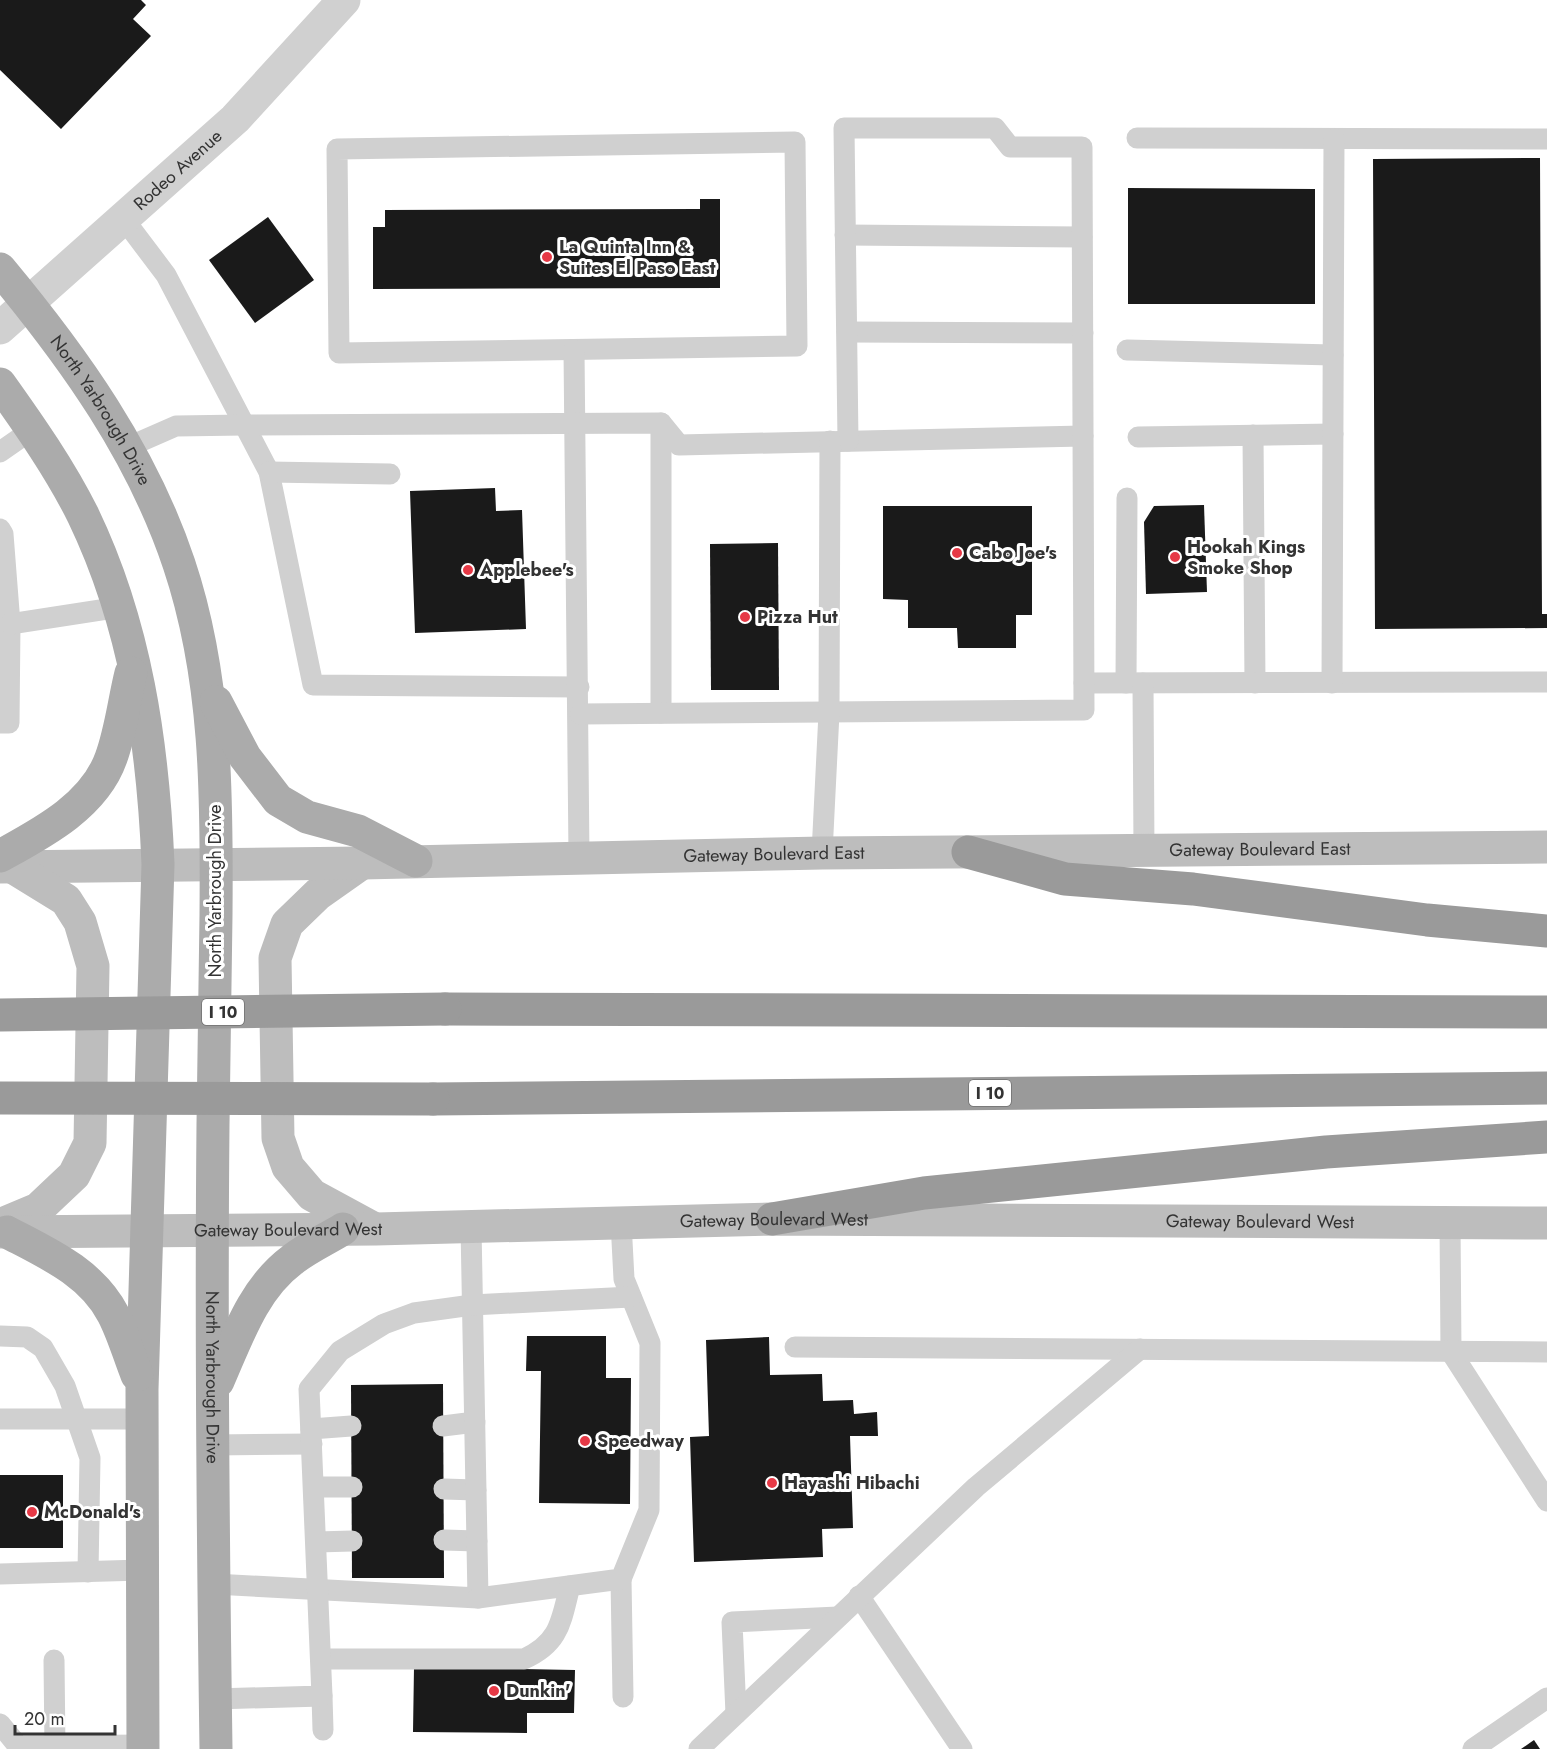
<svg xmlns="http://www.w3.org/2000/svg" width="1547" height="1749" font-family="Jost,sans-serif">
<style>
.building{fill:#1a1a1a}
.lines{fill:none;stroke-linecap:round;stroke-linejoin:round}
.lane{stroke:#d0d0d0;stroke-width:21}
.street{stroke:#d0d0d0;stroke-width:33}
.secondary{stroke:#bdbdbd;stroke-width:33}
.primary{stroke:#ababab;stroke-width:33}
.highway{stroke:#9a9a9a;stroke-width:33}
.highway-bridge{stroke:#9a9a9a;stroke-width:33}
.poi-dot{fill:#e63946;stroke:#fff;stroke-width:2}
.labels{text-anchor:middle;stroke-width:6;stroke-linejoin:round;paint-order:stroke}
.shield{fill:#fff;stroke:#707070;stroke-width:1.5}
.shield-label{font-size:16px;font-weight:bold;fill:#333}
.street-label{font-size:18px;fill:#333;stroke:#fff}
.poi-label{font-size:18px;font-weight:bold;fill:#333;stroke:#fff;text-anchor:start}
</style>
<rect width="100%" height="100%" fill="#fff"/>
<g class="building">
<path d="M 0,0 L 141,0 L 146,5 L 133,19 L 151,36 L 61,129 L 0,70 Z"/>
<path d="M 1540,158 L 1542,614 L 1547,614 L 1547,628 L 1375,629 L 1373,159 Z"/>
<path d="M 1128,188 L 1315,189 L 1315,304 L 1128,304 Z"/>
<path d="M 700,199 L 720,199 L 720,288 L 373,289 L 373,227 L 385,227 L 385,210 L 700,209 Z"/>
<path d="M 268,217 L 314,280 L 255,323 L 209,260 Z"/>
<path d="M 495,488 L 496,511 L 522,510 L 526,629 L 415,633 L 410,491 Z"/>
<path d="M 1204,505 L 1207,592 L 1146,594 L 1144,522 L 1154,506 Z"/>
<path d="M 883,506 L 1032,506 L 1032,615 L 1016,615 L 1016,648 L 958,648 L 957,628 L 908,628 L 908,600 L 883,599 Z"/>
<path d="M 778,543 L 779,690 L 711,690 L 710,544 Z"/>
<path d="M 527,1336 L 606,1336 L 606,1378 L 631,1378 L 630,1504 L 539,1503 L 541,1371 L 526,1371 Z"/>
<path d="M 769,1337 L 770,1375 L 822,1374 L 823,1401 L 853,1400 L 854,1414 L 877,1412 L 878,1436 L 850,1436 L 853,1528 L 822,1529 L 823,1557 L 694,1562 L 690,1437 L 709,1436 L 706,1340 Z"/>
<path d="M 443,1384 L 444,1578 L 352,1578 L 351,1385 Z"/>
<rect x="0" y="1475" width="63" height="73"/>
<path d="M 414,1667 L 575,1670 L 574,1713 L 527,1713 L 527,1733 L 413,1732 Z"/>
<path d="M 1534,1740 L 1540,1749 L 1521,1749 Z"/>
</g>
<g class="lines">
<g class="lane">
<path d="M 1137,138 L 1547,139"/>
<path d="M 795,142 L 797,346 L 339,353 L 337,149 Z"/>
<path d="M 123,218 L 166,275 L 269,472 L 313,685 L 579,687"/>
<path d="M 845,235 L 1082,237"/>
<path d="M 847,332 L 1083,333"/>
<path d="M 574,350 L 579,857"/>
<path d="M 1127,350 L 1333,355"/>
<path d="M 1253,435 L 1255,683"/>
<path d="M 1138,437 L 1333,434"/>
<path d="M 128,447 L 176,426 L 244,425 L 661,423 L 679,445 L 1083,436"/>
<path d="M 0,452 L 33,429"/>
<path d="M 269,472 L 390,474"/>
<path d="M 0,529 L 3,534 L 10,624 L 9,723 L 0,723"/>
<path d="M 10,624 L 120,607"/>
<path d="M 1084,683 L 1547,682"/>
<path d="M 1126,683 L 1127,498"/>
<path d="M 1143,683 L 1144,851"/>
<path d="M 1332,683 L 1334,139"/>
<path d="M 661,713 L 661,423"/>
<path d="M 580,714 L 1084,710 L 1082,147 L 1010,147 L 995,128 L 844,128 L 848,441"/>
<path d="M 822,853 L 829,713 L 830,441"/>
<path d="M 1450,1222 L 1451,1352 L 1547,1501"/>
<path d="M 0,1336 L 27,1337 L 43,1348 L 65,1386 L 90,1458 L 88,1572"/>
<path d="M 795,1347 L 1547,1352"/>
<path d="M 0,1419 L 142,1419"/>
<path d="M 443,1426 L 475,1422"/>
<path d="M 311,1429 L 351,1426"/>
<path d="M 213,1445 L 312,1444"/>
<path d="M 314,1487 L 352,1487"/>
<path d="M 444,1489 L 476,1490"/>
<path d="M 444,1540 L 477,1541"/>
<path d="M 317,1542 L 352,1541"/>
<path d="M 0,1574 L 143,1570"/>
<path d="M 621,1579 L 623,1697"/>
<path d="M 214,1584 L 478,1598 L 471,1227"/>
<path d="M 859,1596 L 962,1749"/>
<path d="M 478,1598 L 621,1579 L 649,1510 L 650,1343 L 624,1279 L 621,1222"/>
<path d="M 321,1659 L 524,1659 C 560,1643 561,1621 570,1586"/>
<path d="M 54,1660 L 55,1749"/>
<path d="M 322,1696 L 323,1730"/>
<path d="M 215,1699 L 322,1696 L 309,1389 L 340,1351 L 384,1324 L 414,1313 L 472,1305 L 631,1297"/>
<path d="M 736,1714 L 732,1622 L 838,1617"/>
<path d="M 0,1724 L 18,1746 L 143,1745"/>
<path d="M 699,1749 L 976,1487 L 1140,1349"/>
<path d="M 1473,1749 L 1547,1698"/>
</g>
<path class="street" id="s1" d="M 0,328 L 235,119 L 344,0"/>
<g class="secondary">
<path d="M 362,863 L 318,894 L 287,924 L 275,958 L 278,1138 L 288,1167 L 312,1195 L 371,1227"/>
<path id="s2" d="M 0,867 L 362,863 L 822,853 L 1547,847"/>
<path d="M 0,1225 L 38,1209 L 74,1175 L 90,1143 L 93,966 L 80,922 L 66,900 L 14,868"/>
<path id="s3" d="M 0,1232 L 376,1229 L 772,1219 L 1547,1223"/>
</g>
<g class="primary">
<path id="s4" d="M 0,269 C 74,358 142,453 179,564 C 217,677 217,797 216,915 C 215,985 214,1054 213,1124 C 211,1332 213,1541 216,1749"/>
<path d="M 0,384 C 30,426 60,469 83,515 C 136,625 153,744 158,864 L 142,1389 L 143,1749"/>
<path d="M 216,702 L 245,757 L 278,800 L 307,817 L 358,831 L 416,861"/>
<path d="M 0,856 C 42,833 94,806 111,758 C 121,731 124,701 131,673"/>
<path d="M 7,1232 C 47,1253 91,1272 113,1314 C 123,1333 129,1355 137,1375"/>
<path d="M 218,1381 C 237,1338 253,1289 292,1260 C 307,1248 327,1239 343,1229"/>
</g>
<g class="highway">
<path d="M 968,852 L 1065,879 L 1193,889 L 1427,920 L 1547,931"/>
<path d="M 445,1009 L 1547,1012"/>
<path d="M 433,1099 L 1547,1088"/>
<path d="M 772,1219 L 924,1193 L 1326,1152 L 1547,1137"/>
</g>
<g class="highway-bridge">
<path d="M 0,1015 L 445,1009"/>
<path d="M 0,1098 L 433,1099"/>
</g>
</g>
<g class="poi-dot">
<circle cx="547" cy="257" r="6"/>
<circle cx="957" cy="553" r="6"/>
<circle cx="1175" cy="557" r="6"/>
<circle cx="468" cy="570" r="6"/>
<circle cx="745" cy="617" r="6"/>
<circle cx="585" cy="1441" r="6"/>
<circle cx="772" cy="1483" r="6"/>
<circle cx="32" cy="1512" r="6"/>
<circle cx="494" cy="1691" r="6"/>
</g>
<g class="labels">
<g class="shield">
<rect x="202" y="999" width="42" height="26" rx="4.5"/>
<rect x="969" y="1080" width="42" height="26" rx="4.5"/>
</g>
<g class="shield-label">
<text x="223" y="1018">I 10</text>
<text x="990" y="1099">I 10</text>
</g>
<g class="street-label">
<text dy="6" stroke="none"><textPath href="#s1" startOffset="238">Rodeo Avenue</textPath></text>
<text dy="6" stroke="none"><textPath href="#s4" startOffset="174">North Yarbrough Drive</textPath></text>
<text dy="6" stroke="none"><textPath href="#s2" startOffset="1260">Gateway Boulevard East</textPath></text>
<text dy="6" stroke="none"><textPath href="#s2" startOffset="774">Gateway Boulevard East</textPath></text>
<text transform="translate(215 891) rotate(-90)" y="6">North Yarbrough Drive</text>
<text dy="6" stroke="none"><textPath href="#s3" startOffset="774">Gateway Boulevard West</textPath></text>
<text dy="6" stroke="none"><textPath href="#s3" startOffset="1260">Gateway Boulevard West</textPath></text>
<text dy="6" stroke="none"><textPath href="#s3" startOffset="288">Gateway Boulevard West</textPath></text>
<text dy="6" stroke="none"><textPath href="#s4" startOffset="1164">North Yarbrough Drive</textPath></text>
</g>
<g class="poi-label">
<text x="559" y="253">La Quinta Inn &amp;<tspan x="559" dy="21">Suites El Paso East</tspan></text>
<text x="1187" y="553">Hookah Kings<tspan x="1187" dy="21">Smoke Shop</tspan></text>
<text x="969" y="559">Cabo Joe's</text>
<text x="480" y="576">Applebee's</text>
<text x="757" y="623">Pizza Hut</text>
<text x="597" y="1447">Speedway</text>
<text x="784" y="1489">Hayashi Hibachi</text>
<text x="44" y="1518">McDonald's</text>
<text x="506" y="1697">Dunkin'</text>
</g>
</g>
<path d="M15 1725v9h100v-9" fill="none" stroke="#333333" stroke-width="3"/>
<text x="24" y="1725" font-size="18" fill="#333333" stroke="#ffffff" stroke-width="4.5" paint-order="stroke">20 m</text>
</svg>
